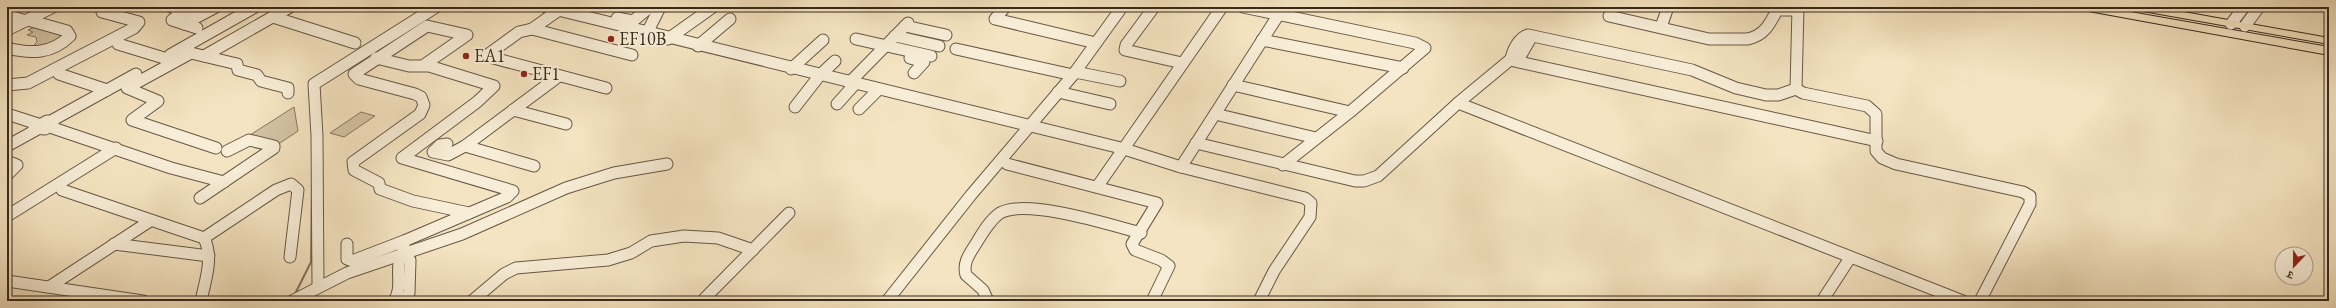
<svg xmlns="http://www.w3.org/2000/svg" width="2336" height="308" font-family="'EB Garamond','Noto Serif Devanagari',serif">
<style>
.green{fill:#d5c4a5;stroke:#867661}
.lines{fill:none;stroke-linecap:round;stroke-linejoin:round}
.stream{stroke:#82735e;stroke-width:2}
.minor-casing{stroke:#665846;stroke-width:13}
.major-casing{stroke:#36291d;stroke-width:2}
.minor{stroke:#f8edd7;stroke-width:11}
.major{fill:#f5e4c1;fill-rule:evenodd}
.poi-dot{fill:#8f2418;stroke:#f8edd7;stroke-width:1.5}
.labels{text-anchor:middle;stroke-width:4;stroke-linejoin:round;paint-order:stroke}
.poi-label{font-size:18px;fill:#36291d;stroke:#f8edd7;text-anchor:start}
</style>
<rect width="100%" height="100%" fill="#f5e4c1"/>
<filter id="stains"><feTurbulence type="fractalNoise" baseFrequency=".005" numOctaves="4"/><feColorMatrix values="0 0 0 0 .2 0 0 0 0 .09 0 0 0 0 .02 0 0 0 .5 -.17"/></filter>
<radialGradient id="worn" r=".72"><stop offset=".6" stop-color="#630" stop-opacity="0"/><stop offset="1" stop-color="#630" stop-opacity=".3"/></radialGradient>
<g class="green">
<path d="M 39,25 L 67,33 L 51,47 L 33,46 L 37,42 L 36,37 L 27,35 L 33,32 L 28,30 Z"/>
<path d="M 294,107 L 298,131 L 277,145 L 250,135 Z"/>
<path d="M 361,112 L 375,116 L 344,137 L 330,133 Z"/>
</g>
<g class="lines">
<path class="stream" d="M 295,294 L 311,262 L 312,181"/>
<defs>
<g id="minor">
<path d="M 171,7 L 190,12"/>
<path d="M 546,7 L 1121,148 L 1181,167 L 1305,198 L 1311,203 L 1310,217 L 1274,271 L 1259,301"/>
<path d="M 1005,7 L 995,19 L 1096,43"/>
<path d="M 1154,7 L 1126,45 L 1125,50 L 1182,63"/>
<path d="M 1243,7 L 1415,43 L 1425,48 L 1350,112 L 1283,165"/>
<path d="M 1798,7 L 1796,89 L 1803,93 L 1867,106 L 1876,114 L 1876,151 L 1882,158 L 1896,164 L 2023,192 L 2030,196 L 2030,204 L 1980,301"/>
<path d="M 562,8 L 532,29 L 632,55"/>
<path d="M 185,11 L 172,20 L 197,28"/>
<path d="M 7,15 L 25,21"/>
<path d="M 1609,16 L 1709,39 L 1747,39 C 1764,36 1770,24 1777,10 L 1797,10"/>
<path d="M 273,17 L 355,43"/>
<path d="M 617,18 L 633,21 L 650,7"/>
<path d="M 184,24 L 216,7"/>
<path d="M 2231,24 L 2244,7"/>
<path d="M 905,26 L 946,35"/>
<path d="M 2245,26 L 2259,7"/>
<path d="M 1661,27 L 1668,7"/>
<path d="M 532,29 L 519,32 L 486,56 L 606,88"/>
<path d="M 7,30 L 53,7"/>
<path d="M 647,33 L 660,7"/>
<path d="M 895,36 L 939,46"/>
<path d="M 668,39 L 713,7"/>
<path d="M 856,39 L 931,56"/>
<path d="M 1262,40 L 1403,68"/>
<path d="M 118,44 L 164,58"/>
<path d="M 698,46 L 730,19"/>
<path d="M 7,48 C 31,54 52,54 70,36 L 67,31 L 28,20"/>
<path d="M 956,49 L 1073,75"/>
<path d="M 170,55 L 255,7"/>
<path d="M 204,56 L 290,7"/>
<path d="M 376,58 L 409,66 L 429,66 L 494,86 L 477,102 L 402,158 L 513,191 L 507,197 L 404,241 C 405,250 401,255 399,263 C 397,276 402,289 394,301"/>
<path d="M 910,58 L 924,62 L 914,73"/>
<path d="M 1511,59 C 1513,49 1519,38 1528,35 L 1692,70 L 1736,88 L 1766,95 L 1778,95 L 1796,89"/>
<path d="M 1510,60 L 1877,141"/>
<path d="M 424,65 L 467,35 L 427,26 L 354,74 L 359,79 L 415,94 L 421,97 L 424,105 L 420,114 L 353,162 L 354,170 L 379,183 L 380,189 L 413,201 L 469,213"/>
<path d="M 791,69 L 823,40"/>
<path d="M 1075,72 L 1120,81"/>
<path d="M 59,74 L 107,90"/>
<path d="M 849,83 L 908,23"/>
<path d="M 7,85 L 28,83 L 134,28 L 139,22 L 102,12 L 107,7"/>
<path d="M 1233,85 L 1350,112"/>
<path d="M 1058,92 L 1110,104"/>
<path d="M 1458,103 L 1963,301"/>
<path d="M 837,104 L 854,85"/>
<path d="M 795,107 L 820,75 L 835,61"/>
<path d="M 859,109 L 878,90"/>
<path d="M 513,110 L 566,124"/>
<path d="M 7,114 L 38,124"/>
<path d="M 1215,114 L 1316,138"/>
<path d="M 47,121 L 53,122 L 53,124 L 45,129 L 34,128 Z"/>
<path d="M 51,121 L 136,74"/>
<path d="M 50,127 L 171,168 L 224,182"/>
<path d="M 1196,143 L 1355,181 L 1364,181 L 1378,176 L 1458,103 L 1511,59 L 1521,55 L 1532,36"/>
<path d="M 447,144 L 440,145 L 433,152 L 448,155 L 465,146"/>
<path d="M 7,146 L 36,130"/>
<path d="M 216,148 L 132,120 L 158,101 L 127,88 L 191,53 L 237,64 L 238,70 L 257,75 L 261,81 L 288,88 L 288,93"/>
<path d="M 7,161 L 17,165 L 7,175"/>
<path d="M 1007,164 L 1157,203 L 1132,244 L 1135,250 L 1161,260 L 1169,266 L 1152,301"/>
<path d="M 534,166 L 465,146 L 559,76"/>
<path d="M 1181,167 L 1279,14"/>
<path d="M 1097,187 L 1222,7"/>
<path d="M 62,190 L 204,238 C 214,258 205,281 201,301"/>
<path d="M 200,198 L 274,148 L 274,146 L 249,140 L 227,151"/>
<path d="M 7,216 L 116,148"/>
<path d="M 204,238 L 276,190 L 291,184 L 298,190 L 290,257"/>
<path d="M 114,244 L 209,256"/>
<path d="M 347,244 L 347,259 L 352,261 L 404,241"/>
<path d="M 404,256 L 410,260 L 409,293 L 405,301"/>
<path d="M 7,281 L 143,301"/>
<path d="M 49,287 L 150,221"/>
<path d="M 318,287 L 317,136 L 314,84 L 436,7"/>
<path d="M 705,298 L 789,213"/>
<path d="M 292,301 L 347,273 L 462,234 L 566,188 L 614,173 L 667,164"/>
<path d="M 472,301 L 504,274 L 516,268 L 608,260 L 631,253 L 651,241 L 684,236 L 718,238 L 753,250"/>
<path d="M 887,301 L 971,195 L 1073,75 L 1122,7"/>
<path d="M 988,301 L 983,290 L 966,275 C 962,262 971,252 977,242 C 983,232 990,220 1000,213 C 1027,198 1111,225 1141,233"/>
<path d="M 1822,301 L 1850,258"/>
</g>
<g id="major">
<path d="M 2077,7 L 2102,7 L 2329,47 L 2329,55 L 2083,10 Z"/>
<path d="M 2131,7 L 2156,7 L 2329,38 L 2329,44 L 2137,10 Z"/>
</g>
</defs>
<use href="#minor" class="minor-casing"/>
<use href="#major" class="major-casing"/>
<use href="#minor" class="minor"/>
<use href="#major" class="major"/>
</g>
<g class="poi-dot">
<circle cx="611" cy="39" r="4"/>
<circle cx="466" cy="56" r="4"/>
<circle cx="524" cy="74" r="4"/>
</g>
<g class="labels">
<g class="poi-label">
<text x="619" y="45">EF10B</text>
<text x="474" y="62">EA1</text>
<text x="532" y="80">EF1</text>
</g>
</g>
<rect width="2336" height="308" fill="none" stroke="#f5e4c1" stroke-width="24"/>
<rect x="8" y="8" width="2320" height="292" fill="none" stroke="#36291d" stroke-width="2"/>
<rect x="12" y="12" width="2312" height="284" fill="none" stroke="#36291d"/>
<g transform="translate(2294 266) rotate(202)"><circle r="19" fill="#f8edd7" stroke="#aa9f8d"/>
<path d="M0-3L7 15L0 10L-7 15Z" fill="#8f2418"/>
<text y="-6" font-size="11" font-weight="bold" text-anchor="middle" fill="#36291d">उ</text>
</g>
<rect width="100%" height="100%" filter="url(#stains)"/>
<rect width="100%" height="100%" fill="url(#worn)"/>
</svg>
